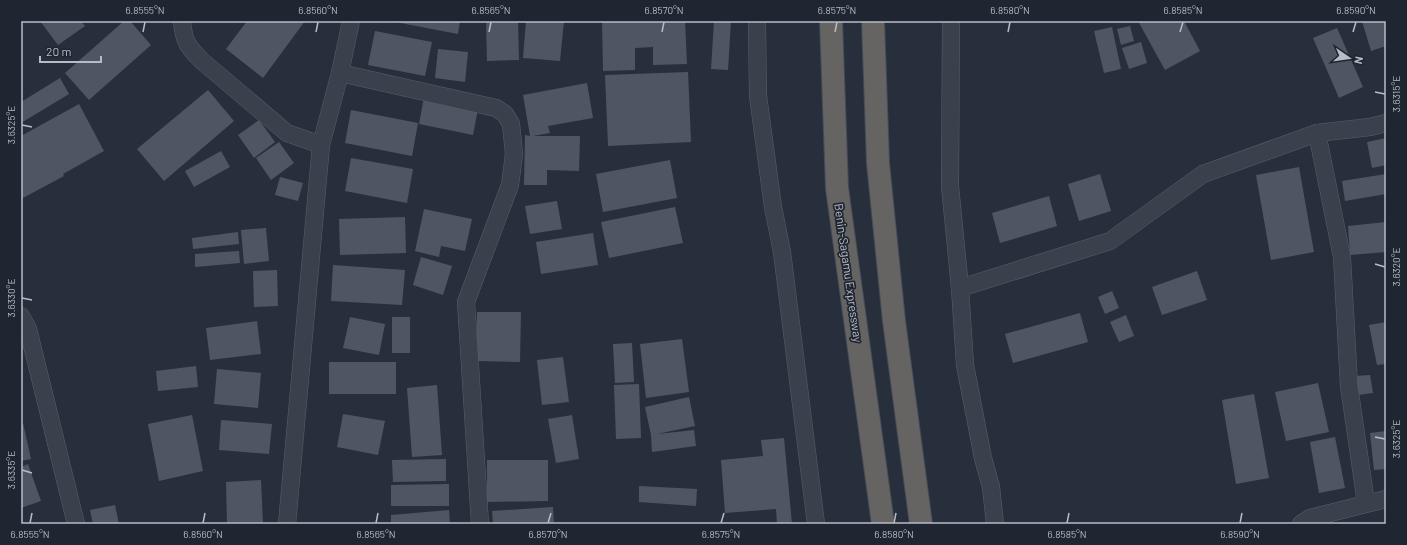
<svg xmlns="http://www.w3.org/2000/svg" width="1407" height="545" font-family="Barlow,sans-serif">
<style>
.building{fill:#4e5664}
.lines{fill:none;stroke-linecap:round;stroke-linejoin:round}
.minor-casing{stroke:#595f6a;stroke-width:18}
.trunk-casing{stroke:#464c57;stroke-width:24}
.minor{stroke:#3b414c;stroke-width:17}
.trunk{stroke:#656462;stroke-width:22}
.ticks{fill:none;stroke:#b7bdc7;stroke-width:1.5}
.labels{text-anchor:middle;stroke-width:3.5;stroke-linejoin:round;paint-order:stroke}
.street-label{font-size:12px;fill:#b7bdc7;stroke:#202631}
.neatline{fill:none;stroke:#b7bdc7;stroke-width:1.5}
.ticks-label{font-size:10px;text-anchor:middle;fill:#b7bdc7}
</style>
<rect width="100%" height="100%" fill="#282f3c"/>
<g class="building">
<path d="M 40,21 L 81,21 L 85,26 L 58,45 Z"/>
<path d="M 124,21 L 130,21 L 151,45 L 89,100 L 65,73 Z"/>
<path d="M 247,21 L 305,21 L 263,78 L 226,49 Z"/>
<path d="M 390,21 L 460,21 L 458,34 Z"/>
<path d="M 486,21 L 518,21 L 519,60 L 487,61 Z"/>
<path d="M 526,21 L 564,21 L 560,61 L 523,58 Z"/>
<path d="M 685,21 L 687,64 L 653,65 L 653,47 L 635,48 L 635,70 L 603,71 L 602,22 Z"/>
<path d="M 714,21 L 731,21 L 728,70 L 711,69 Z"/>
<path d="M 1138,21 L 1184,21 L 1200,51 L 1165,70 Z"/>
<path d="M 1362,21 L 1386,21 L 1386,46 L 1371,51 Z"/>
<path d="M 1130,26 L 1134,41 L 1121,45 L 1117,29 Z"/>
<path d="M 1112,27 L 1121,69 L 1104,73 L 1094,31 Z"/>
<path d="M 1337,28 L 1363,87 L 1339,98 L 1313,38 Z"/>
<path d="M 375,31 L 432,42 L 425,76 L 368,65 Z"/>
<path d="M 1141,42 L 1147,63 L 1129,69 L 1122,48 Z"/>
<path d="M 438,49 L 468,52 L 465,82 L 435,78 Z"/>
<path d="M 688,72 L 691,142 L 608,146 L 605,75 Z"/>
<path d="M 60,78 L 69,94 L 21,123 L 21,102 Z"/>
<path d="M 587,83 L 593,118 L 548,126 L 550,133 L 533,136 L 580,136 L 579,171 L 547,170 L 547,185 L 524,185 L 525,135 L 530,136 L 523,95 Z"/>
<path d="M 208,90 L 234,121 L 164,181 L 137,149 Z"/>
<path d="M 424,97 L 478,109 L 473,135 L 419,124 Z"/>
<path d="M 79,104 L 104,151 L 63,174 L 64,176 L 21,199 L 21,136 Z"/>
<path d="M 351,110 L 418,123 L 412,156 L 345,143 Z"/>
<path d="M 259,120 L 275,142 L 254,158 L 238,135 Z"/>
<path d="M 1386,138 L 1386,165 L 1372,168 L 1367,142 Z"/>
<path d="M 279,142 L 294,163 L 271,180 L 256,158 Z"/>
<path d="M 221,151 L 230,167 L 194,187 L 185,171 Z"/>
<path d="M 351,158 L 413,169 L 407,203 L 345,191 Z"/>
<path d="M 670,160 L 677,198 L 603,212 L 596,174 Z"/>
<path d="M 1299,167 L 1314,252 L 1271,260 L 1256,175 Z"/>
<path d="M 1100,174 L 1111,211 L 1079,221 L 1068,184 Z"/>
<path d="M 1386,174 L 1386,194 L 1345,201 L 1342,181 Z"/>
<path d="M 280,177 L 303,183 L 298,201 L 275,195 Z"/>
<path d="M 1049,196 L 1057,226 L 1000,243 L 992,213 Z"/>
<path d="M 557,201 L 562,229 L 530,234 L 525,206 Z"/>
<path d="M 675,207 L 683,243 L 609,258 L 601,222 Z"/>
<path d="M 424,209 L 472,219 L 465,251 L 441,246 L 439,257 L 415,251 Z"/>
<path d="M 405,217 L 406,253 L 340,255 L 339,219 Z"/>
<path d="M 1386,222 L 1386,252 L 1350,255 L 1348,226 Z"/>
<path d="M 266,228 L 269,261 L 244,264 L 241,230 Z"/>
<path d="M 238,232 L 239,244 L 193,249 L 192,238 Z"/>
<path d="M 593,233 L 598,265 L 541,274 L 536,242 Z"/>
<path d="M 239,251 L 240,263 L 195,267 L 195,254 Z"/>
<path d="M 421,257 L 452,266 L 443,295 L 413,285 Z"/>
<path d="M 333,265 L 405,270 L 402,305 L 331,301 Z"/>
<path d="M 277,270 L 278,306 L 254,307 L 253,271 Z"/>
<path d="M 1197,271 L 1207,300 L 1162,315 L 1152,287 Z"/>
<path d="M 1112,291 L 1119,308 L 1105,314 L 1098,297 Z"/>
<path d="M 477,312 L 521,312 L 520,362 L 476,361 Z"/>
<path d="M 1080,313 L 1088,342 L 1013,363 L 1005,334 Z"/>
<path d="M 1126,315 L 1134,336 L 1119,342 L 1110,322 Z"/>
<path d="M 350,317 L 385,324 L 379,355 L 343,348 Z"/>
<rect x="392" y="317" width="18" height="36"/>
<path d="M 257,321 L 261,354 L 210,360 L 206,328 Z"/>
<path d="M 1386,322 L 1386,364 L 1377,365 L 1369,325 Z"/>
<path d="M 682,339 L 689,392 L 646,398 L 640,344 Z"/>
<path d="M 632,343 L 634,382 L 615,383 L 613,344 Z"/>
<path d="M 563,357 L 569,402 L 542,405 L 537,360 Z"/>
<rect x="329" y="362" width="67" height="32"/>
<path d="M 196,366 L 198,387 L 158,391 L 156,371 Z"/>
<path d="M 217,369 L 261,373 L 258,408 L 214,404 Z"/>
<path d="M 1370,375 L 1373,393 L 1358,395 L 1355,376 Z"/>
<path d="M 1318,383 L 1329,432 L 1286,441 L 1275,392 Z"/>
<path d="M 639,384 L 641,438 L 616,439 L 614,385 Z"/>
<path d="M 437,385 L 442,455 L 412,457 L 407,388 Z"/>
<path d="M 1254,394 L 1269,478 L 1236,484 L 1222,400 Z"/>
<path d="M 689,397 L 695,426 L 657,434 L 694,430 L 696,446 L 652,452 L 651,435 L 645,407 Z"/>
<path d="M 343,414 L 385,421 L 378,455 L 337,447 Z"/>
<path d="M 192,415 L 203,471 L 159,481 L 148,424 Z"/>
<path d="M 572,415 L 579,459 L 556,463 L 548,419 Z"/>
<path d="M 221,420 L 272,424 L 269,454 L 219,450 Z"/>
<path d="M 23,423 L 31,459 L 21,461 L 21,424 Z"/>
<path d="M 1386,431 L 1386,469 L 1374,470 L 1370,433 Z"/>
<path d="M 1335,437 L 1345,488 L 1319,493 L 1310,442 Z"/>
<path d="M 784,438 L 792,524 L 777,524 L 776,509 L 725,513 L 721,460 L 763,456 L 761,440 Z"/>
<path d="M 446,459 L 446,481 L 393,482 L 392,460 Z"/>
<path d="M 487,460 L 548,460 L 548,501 L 487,502 Z"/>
<path d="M 28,464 L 41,501 L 21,508 L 21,467 Z"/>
<path d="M 261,480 L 263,524 L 227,524 L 226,482 Z"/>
<path d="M 449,484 L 449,506 L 391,506 L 391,485 Z"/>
<path d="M 639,486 L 697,489 L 696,506 L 639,502 Z"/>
<path d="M 115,505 L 119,524 L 93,524 L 90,510 Z"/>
<path d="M 553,507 L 554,524 L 493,524 L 492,511 Z"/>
<path d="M 449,510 L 450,524 L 391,524 L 391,515 Z"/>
</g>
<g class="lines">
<defs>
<g id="minor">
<path d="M 182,21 C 184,42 187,46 202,61 L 287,133 L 321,145"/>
<path d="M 757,21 L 758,96 L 773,207 L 782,252 L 816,524"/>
<path d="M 951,21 L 950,186 L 960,288 L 965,365 L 983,458 L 991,487 L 995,524"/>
<path d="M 340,73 L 496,108 L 505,114 L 511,124 L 514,154 L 510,185 L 466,302 L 480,524"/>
<path d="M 1317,133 L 1342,257 L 1349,386 L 1366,503"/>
<path d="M 960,288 L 1110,241 L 1203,174 L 1317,133 L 1370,127 L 1386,123"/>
<path d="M 21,316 L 28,329 L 76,524"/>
<path d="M 287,524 L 321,145 L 340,73 L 351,21"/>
<path d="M 1301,524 L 1310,518 L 1386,499"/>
</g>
<g id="trunk">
<path d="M 831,21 L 837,188 L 883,524"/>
<path d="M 873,21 L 878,163 L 894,321 L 921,524"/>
</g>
</defs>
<use href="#minor" class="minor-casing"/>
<use href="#trunk" class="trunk-casing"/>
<use href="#minor" class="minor"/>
<use href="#trunk" class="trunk"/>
</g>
<path class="ticks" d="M 143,32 L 145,22M 316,32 L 318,22M 489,32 L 491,22M 662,32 L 664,22M 835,32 L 837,22M 1008,32 L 1010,22M 1180,32 L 1183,22M 1353,32 L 1356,22M 1375,92 L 1385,94M 22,125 L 32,127M 1375,264 L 1385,267M 22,298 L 32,300M 1375,437 L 1385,439M 22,470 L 32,473M 30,523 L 32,513M 203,523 L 205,513M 376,523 L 378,513M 548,523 L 551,513M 721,523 L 724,513M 894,523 L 896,513M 1067,523 L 1069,513M 1240,523 L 1242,513"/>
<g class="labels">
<g class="street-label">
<text transform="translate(848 273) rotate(82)" y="4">Benin-Sagamu Expressway</text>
</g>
</g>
<rect width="1407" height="545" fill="none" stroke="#202631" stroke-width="44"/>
<g transform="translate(1349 58) rotate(103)" stroke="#202631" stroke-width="3" paint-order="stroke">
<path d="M0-3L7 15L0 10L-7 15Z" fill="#b7bdc7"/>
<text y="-6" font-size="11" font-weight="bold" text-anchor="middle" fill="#b7bdc7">N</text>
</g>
<path d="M40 56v6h61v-6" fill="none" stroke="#b7bdc7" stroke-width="2"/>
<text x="46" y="56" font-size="12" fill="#b7bdc7" stroke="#202631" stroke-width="3" paint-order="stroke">20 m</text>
<rect x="22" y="22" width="1363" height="501" class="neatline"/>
<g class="ticks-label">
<text x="145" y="14">6.8555°N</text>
<text x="318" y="14">6.8560°N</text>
<text x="491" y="14">6.8565°N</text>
<text x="664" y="14">6.8570°N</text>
<text x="837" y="14">6.8575°N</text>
<text x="1010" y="14">6.8580°N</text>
<text x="1183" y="14">6.8585°N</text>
<text x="1356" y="14">6.8590°N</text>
<text transform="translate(1396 94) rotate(-90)" y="4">3.6315°E</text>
<text transform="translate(11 125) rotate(-90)" y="4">3.6325°E</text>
<text transform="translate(1396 267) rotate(-90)" y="4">3.6320°E</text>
<text transform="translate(11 298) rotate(-90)" y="4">3.6330°E</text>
<text transform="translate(1396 439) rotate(-90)" y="4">3.6325°E</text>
<text transform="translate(11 470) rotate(-90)" y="4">3.6335°E</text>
<text x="30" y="538">6.8555°N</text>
<text x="203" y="538">6.8560°N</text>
<text x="376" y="538">6.8565°N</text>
<text x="548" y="538">6.8570°N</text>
<text x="721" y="538">6.8575°N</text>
<text x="894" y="538">6.8580°N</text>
<text x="1067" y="538">6.8585°N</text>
<text x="1240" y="538">6.8590°N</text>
</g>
</svg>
